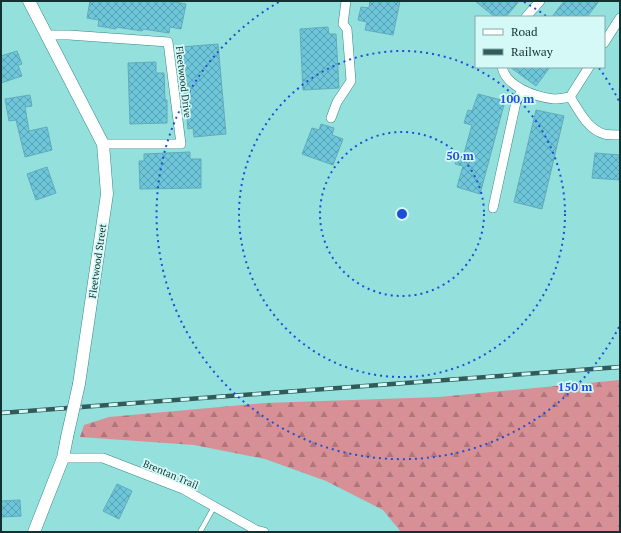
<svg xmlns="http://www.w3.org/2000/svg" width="621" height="533" font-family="'PT Serif',serif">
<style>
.forest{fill:url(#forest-firs)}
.building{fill:url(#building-cross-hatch);stroke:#62abbb}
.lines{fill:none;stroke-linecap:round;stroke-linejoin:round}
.service-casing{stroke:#3a8886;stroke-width:5.5}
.minor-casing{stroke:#3a8886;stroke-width:10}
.tertiary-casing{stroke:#3a8886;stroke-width:13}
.service{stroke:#fff;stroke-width:4.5}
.minor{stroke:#fff;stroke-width:9}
.tertiary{stroke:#fff;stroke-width:12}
.rail-casing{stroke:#305b5a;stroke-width:4.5}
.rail{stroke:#d4f9f7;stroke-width:3;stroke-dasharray:9;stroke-linecap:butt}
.tertiary-bridge-casing{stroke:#3a8886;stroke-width:13;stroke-linecap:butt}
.tertiary-bridge{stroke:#fff;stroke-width:12}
.ring{fill:none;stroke:#1d4ed8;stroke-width:2;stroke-dasharray:2 4}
.labels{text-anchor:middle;stroke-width:3.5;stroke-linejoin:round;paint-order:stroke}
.street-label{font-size:10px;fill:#113231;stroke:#d4f9f7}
.centre{fill:#1d4ed8;stroke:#d4f9f7;stroke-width:2}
.ring-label{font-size:12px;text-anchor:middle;font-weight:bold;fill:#1d4ed8;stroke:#d4f9f7;stroke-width:3.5;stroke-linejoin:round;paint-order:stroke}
</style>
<defs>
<pattern id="forest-firs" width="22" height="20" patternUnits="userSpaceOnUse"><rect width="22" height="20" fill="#d89097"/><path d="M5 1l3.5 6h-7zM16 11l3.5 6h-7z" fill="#ae767c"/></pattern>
<pattern id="building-cross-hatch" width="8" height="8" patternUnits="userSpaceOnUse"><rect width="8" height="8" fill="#6dc6d9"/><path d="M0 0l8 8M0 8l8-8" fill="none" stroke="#58a1b1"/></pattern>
</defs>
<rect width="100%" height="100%" fill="#93e0dd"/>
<path class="forest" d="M 620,380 L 620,532 L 401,532 L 383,510 L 326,481 L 265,459 L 194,445 L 80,437 L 84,425 L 109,417 L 265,403 L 439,397 Z"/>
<g class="building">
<path d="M 90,1 L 169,1 L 186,4 L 181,29 L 170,27 L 169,33 L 143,29 L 142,31 L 116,27 L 116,29 L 98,26 L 99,20 L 87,18 Z"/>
<path d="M 370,1 L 400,1 L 393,35 L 365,30 L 367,22 L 358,20 L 361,7 L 369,8 Z"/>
<path d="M 475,1 L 519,1 L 506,17 L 495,17 Z"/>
<path d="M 564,1 L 599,1 L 587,17 L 552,17 Z"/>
<path d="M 328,27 L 329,34 L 336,34 L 339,88 L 303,90 L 300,29 Z"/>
<path d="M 218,44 L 226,134 L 194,137 L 193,128 L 188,129 L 181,47 Z"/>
<path d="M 17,51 L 22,64 L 18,65 L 22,76 L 1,83 L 1,56 Z"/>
<path d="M 156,62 L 156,73 L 164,73 L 165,100 L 167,100 L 167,123 L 130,124 L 128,63 Z"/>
<path d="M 510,67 L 550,67 L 536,86 Z"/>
<path d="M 478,94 L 505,101 L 480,194 L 457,187 L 463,166 L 455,164 L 458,156 L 463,157 L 472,125 L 464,123 L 468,110 L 472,111 Z"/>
<path d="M 30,95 L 32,106 L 25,107 L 29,131 L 47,127 L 52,150 L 25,157 L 16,120 L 9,121 L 5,99 Z"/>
<path d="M 536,110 L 564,116 L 542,209 L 514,202 Z"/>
<path d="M 321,124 L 334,128 L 332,135 L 343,139 L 333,165 L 302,154 L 312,128 L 319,130 Z"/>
<path d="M 190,152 L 190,159 L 201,159 L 201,188 L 140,189 L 139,161 L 144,161 L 144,154 Z"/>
<path d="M 595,153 L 620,155 L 620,180 L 592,178 Z"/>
<path d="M 47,167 L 56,193 L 36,200 L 27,174 Z"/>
<path d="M 117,484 L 132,491 L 119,519 L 103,511 Z"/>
<path d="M 20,500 L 21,516 L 1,517 L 1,501 Z"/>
</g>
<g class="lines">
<defs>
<path id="service" d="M 200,532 L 214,507"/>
<g id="minor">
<path d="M 526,17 L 540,1"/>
<path d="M 47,35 L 69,35 L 168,42 L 181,144 L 103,144"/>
<path d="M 604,43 L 620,18"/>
<path d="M 502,67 C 506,87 536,97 554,99 C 559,99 565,98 570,97 L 589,67"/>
<path d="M 570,97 C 579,110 587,129 604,134 C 609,135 615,135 620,135"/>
<path d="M 331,118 L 337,102 L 351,81 L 347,29 L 343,24 L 346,1"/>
<path d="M 493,208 L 516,102 L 522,90"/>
<path d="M 63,458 L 103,458 L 183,489 L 256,530 L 264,532"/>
</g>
<g id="tertiary">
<path d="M 29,1 L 103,144 L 107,194 L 79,384"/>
<path d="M 34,532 L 63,458 L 67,437"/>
</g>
</defs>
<use href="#service" class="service-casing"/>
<use href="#minor" class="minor-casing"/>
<use href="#tertiary" class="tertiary-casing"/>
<use href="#service" class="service"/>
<use href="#minor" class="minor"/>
<use href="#tertiary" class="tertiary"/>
<defs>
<path id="rail" d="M 1,413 L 620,367"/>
</defs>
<use href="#rail" class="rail-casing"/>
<use href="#rail" class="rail"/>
<defs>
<path id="tertiary-bridge" d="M 67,437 L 79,384"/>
</defs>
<use href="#tertiary-bridge" class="tertiary-bridge-casing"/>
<use href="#tertiary-bridge" class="tertiary-bridge"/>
</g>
<g class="ring">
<circle cx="402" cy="214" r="82"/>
<circle cx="402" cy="214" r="163"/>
<path d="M619 327A245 245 0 1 1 279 2M524 2A245 245 0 0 1 546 16M599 68A245 245 0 0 1 619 101"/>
</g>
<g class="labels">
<g class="street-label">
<text transform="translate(184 82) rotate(83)" y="4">Fleetwood Drive</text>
<text transform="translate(97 261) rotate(-82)" y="4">Fleetwood Street</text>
<text transform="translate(171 474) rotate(23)" y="4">Brentan Trail</text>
</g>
</g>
<circle cx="402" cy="214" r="6" class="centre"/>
<g class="ring-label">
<text x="517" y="103">100 m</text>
<text x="460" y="160">50 m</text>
<text x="575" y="391">150 m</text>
</g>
<rect width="621" height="533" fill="none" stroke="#113231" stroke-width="4"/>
<rect x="475" y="16" width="130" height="52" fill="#d4f9f7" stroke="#86a9a8"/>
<rect x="483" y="29" width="20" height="6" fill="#ffffff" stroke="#86a9a8"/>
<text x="511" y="36" font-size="12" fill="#113231">Road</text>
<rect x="483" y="49" width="20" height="6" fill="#305b5a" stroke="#86a9a8"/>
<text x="511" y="56" font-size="12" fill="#113231">Railway</text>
</svg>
